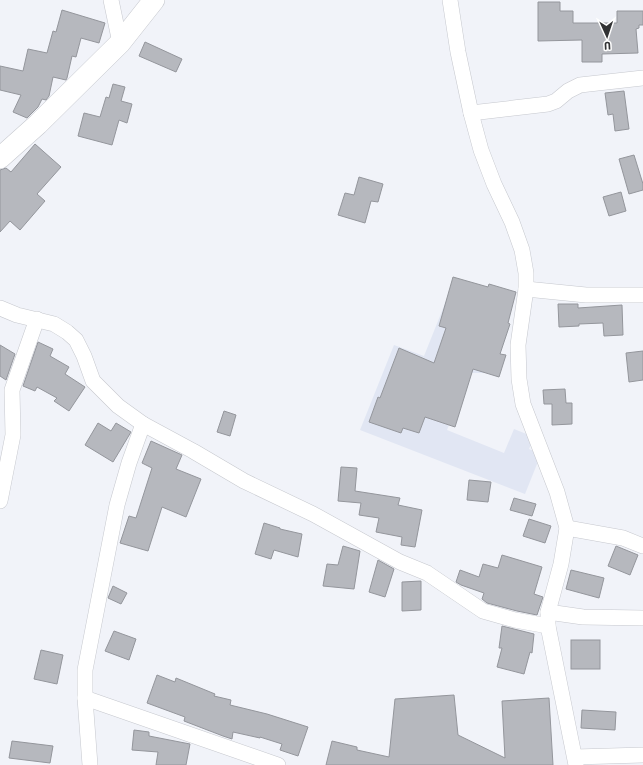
<svg xmlns="http://www.w3.org/2000/svg" width="643" height="765" font-family="'Asap Condensed',sans-serif">
<style>
.built{fill:#e1e6f3}
.building{fill:#b6b8be;stroke:#94969c}
.lines{fill:none;stroke-linecap:round;stroke-linejoin:round}
.street-casing{stroke:#c6c8ce;stroke-width:16}
.secondary-casing{stroke:#c6c8ce;stroke-width:22}
.street{stroke:#fff;stroke-width:15}
.secondary{stroke:#fff;stroke-width:21}
</style>
<rect width="100%" height="100%" fill="#f1f3f9"/>
<path class="built" d="M 452,286 L 495,373 L 470,373 L 447,430 L 504,453 L 514,429 L 534,437 L 529,449 L 541,454 L 525,494 L 360,430 L 394,345 L 424,356 Z"/>
<g class="building">
<path d="M 538,2 L 560,2 L 560,11 L 573,11 L 573,23 L 617,23 L 617,11 L 643,11 L 643,25 L 639,25 L 639,28 L 636,29 L 638,53 L 602,54 L 602,62 L 582,62 L 582,40 L 538,41 Z"/>
<path d="M 62,10 L 105,23 L 99,43 L 81,38 L 76,57 L 72,56 L 67,78 L 66,80 L 53,77 L 49,96 L 46,100 L 42,99 L 38,107 L 27,118 L 13,112 L 21,95 L 0,90 L 0,66 L 23,71 L 28,49 L 47,53 L 53,31 L 56,32 Z"/>
<path d="M 145,42 L 182,59 L 176,72 L 139,56 Z"/>
<path d="M 113,84 L 125,87 L 121,101 L 132,104 L 127,123 L 119,120 L 112,145 L 78,136 L 84,113 L 100,117 L 106,97 L 109,98 Z"/>
<path d="M 624,91 L 629,129 L 615,131 L 613,114 L 608,115 L 605,93 Z"/>
<path d="M 35,144 L 61,167 L 37,194 L 45,201 L 20,230 L 10,221 L 0,232 L 0,170 L 6,168 L 11,172 Z"/>
<path d="M 634,155 L 643,184 L 643,190 L 629,194 L 619,159 Z"/>
<path d="M 359,177 L 383,184 L 378,202 L 371,201 L 365,223 L 338,215 L 345,193 L 354,195 Z"/>
<path d="M 621,192 L 626,211 L 609,216 L 603,197 Z"/>
<path d="M 453,277 L 488,287 L 489,284 L 516,292 L 508,323 L 510,324 L 500,354 L 506,355 L 499,377 L 473,369 L 455,427 L 425,417 L 419,433 L 403,428 L 401,433 L 369,422 L 378,397 L 380,398 L 399,348 L 434,363 L 446,328 L 439,326 Z"/>
<path d="M 558,304 L 578,304 L 578,308 L 622,305 L 623,335 L 604,336 L 603,323 L 579,324 L 579,326 L 559,327 Z"/>
<path d="M 38,342 L 53,349 L 50,356 L 69,367 L 65,374 L 85,387 L 69,411 L 54,401 L 57,398 L 37,387 L 35,391 L 23,386 Z"/>
<path d="M 0,345 L 15,354 L 6,380 L 0,376 Z"/>
<path d="M 643,351 L 643,380 L 629,382 L 626,353 Z"/>
<path d="M 565,389 L 566,403 L 572,403 L 572,424 L 552,425 L 552,404 L 544,404 L 543,390 Z"/>
<path d="M 224,411 L 236,415 L 230,436 L 217,432 Z"/>
<path d="M 98,423 L 111,431 L 116,423 L 131,432 L 113,462 L 85,445 Z"/>
<path d="M 151,441 L 182,455 L 176,469 L 201,479 L 186,517 L 162,507 L 148,551 L 120,543 L 129,516 L 136,518 L 152,468 L 142,463 Z"/>
<path d="M 341,467 L 357,468 L 355,491 L 400,498 L 398,505 L 422,510 L 415,547 L 401,545 L 402,537 L 376,532 L 379,518 L 359,515 L 361,503 L 338,501 Z"/>
<path d="M 469,480 L 491,482 L 488,502 L 467,500 Z"/>
<path d="M 514,498 L 536,504 L 532,516 L 510,510 Z"/>
<path d="M 529,519 L 551,526 L 545,543 L 523,536 Z"/>
<path d="M 264,523 L 280,528 L 280,529 L 302,534 L 298,557 L 274,550 L 271,559 L 255,554 Z"/>
<path d="M 343,546 L 360,551 L 354,589 L 323,586 L 327,564 L 338,565 Z"/>
<path d="M 616,546 L 638,555 L 630,575 L 608,566 Z"/>
<path d="M 502,555 L 542,567 L 534,594 L 543,597 L 537,615 L 517,611 L 487,603 L 482,599 L 484,593 L 461,585 L 456,582 L 460,570 L 479,577 L 483,564 L 498,568 Z"/>
<path d="M 378,560 L 394,569 L 385,597 L 369,592 Z"/>
<path d="M 571,570 L 604,578 L 599,598 L 566,589 Z"/>
<path d="M 421,581 L 421,610 L 402,611 L 402,582 Z"/>
<path d="M 113,586 L 127,593 L 121,604 L 108,598 Z"/>
<path d="M 502,626 L 534,634 L 532,653 L 530,652 L 524,674 L 497,667 L 502,648 L 499,648 Z"/>
<path d="M 114,631 L 136,639 L 129,660 L 105,651 Z"/>
<rect x="571" y="640" width="29" height="29"/>
<path d="M 41,650 L 63,655 L 57,684 L 34,679 Z"/>
<path d="M 157,675 L 175,682 L 176,678 L 215,694 L 214,696 L 231,700 L 230,705 L 267,714 L 308,727 L 298,756 L 280,750 L 282,744 L 260,737 L 260,738 L 233,732 L 232,739 L 223,736 L 184,721 L 185,717 L 147,703 Z"/>
<path d="M 454,695 L 458,735 L 505,758 L 502,701 L 549,698 L 553,765 L 326,765 L 332,741 L 357,747 L 357,750 L 389,757 L 395,699 Z"/>
<path d="M 582,710 L 616,712 L 615,730 L 581,728 Z"/>
<path d="M 134,730 L 149,732 L 149,736 L 190,744 L 186,765 L 156,765 L 158,752 L 132,750 Z"/>
<path d="M 12,741 L 53,746 L 50,763 L 9,758 Z"/>
</g>
<g class="lines">
<defs>
<g id="street">
<path d="M 111,0 L 120,43"/>
<path d="M 450,0 L 458,52 L 471,113 L 481,150 L 494,184 L 512,222 L 522,250 L 526,273 L 526,289 L 518,345 L 519,379 L 523,404 L 557,492 L 567,528 L 561,564 L 548,612 L 548,626 L 576,765"/>
<path d="M 471,113 L 548,104 L 556,101 L 568,91 L 580,85 L 643,78"/>
<path d="M 526,289 L 586,295 L 643,295"/>
<path d="M 0,308 L 17,315 L 54,324 L 67,332 L 76,340 L 84,356 L 93,381 L 118,406 L 143,424 L 193,451 L 244,481 L 313,514 L 400,562 L 427,573 L 483,611 L 515,620 L 548,626"/>
<path d="M 0,501 L 13,435 L 12,390 L 37,319"/>
<path d="M 567,528 L 623,538 L 643,546"/>
<path d="M 548,612 L 583,617 L 643,618"/>
<path d="M 85,698 L 278,765"/>
<path d="M 575,757 L 643,755"/>
<path d="M 90,765 L 85,698 L 85,670 L 117,505 L 129,463 L 143,424"/>
</g>
<path id="secondary" d="M 0,158 L 38,124 L 120,43 L 154,0"/>
</defs>
<use href="#street" class="street-casing"/>
<use href="#secondary" class="secondary-casing"/>
<use href="#street" class="street"/>
<use href="#secondary" class="secondary"/>
</g>
<g transform="translate(607 36) rotate(177)" stroke="#ffffff" stroke-width="3" paint-order="stroke">
<path d="M0-3L7 15L0 10L-7 15Z" fill="#313234"/>
<text y="-6" font-size="11" font-weight="bold" text-anchor="middle" fill="#313234">U</text>
</g>
</svg>
